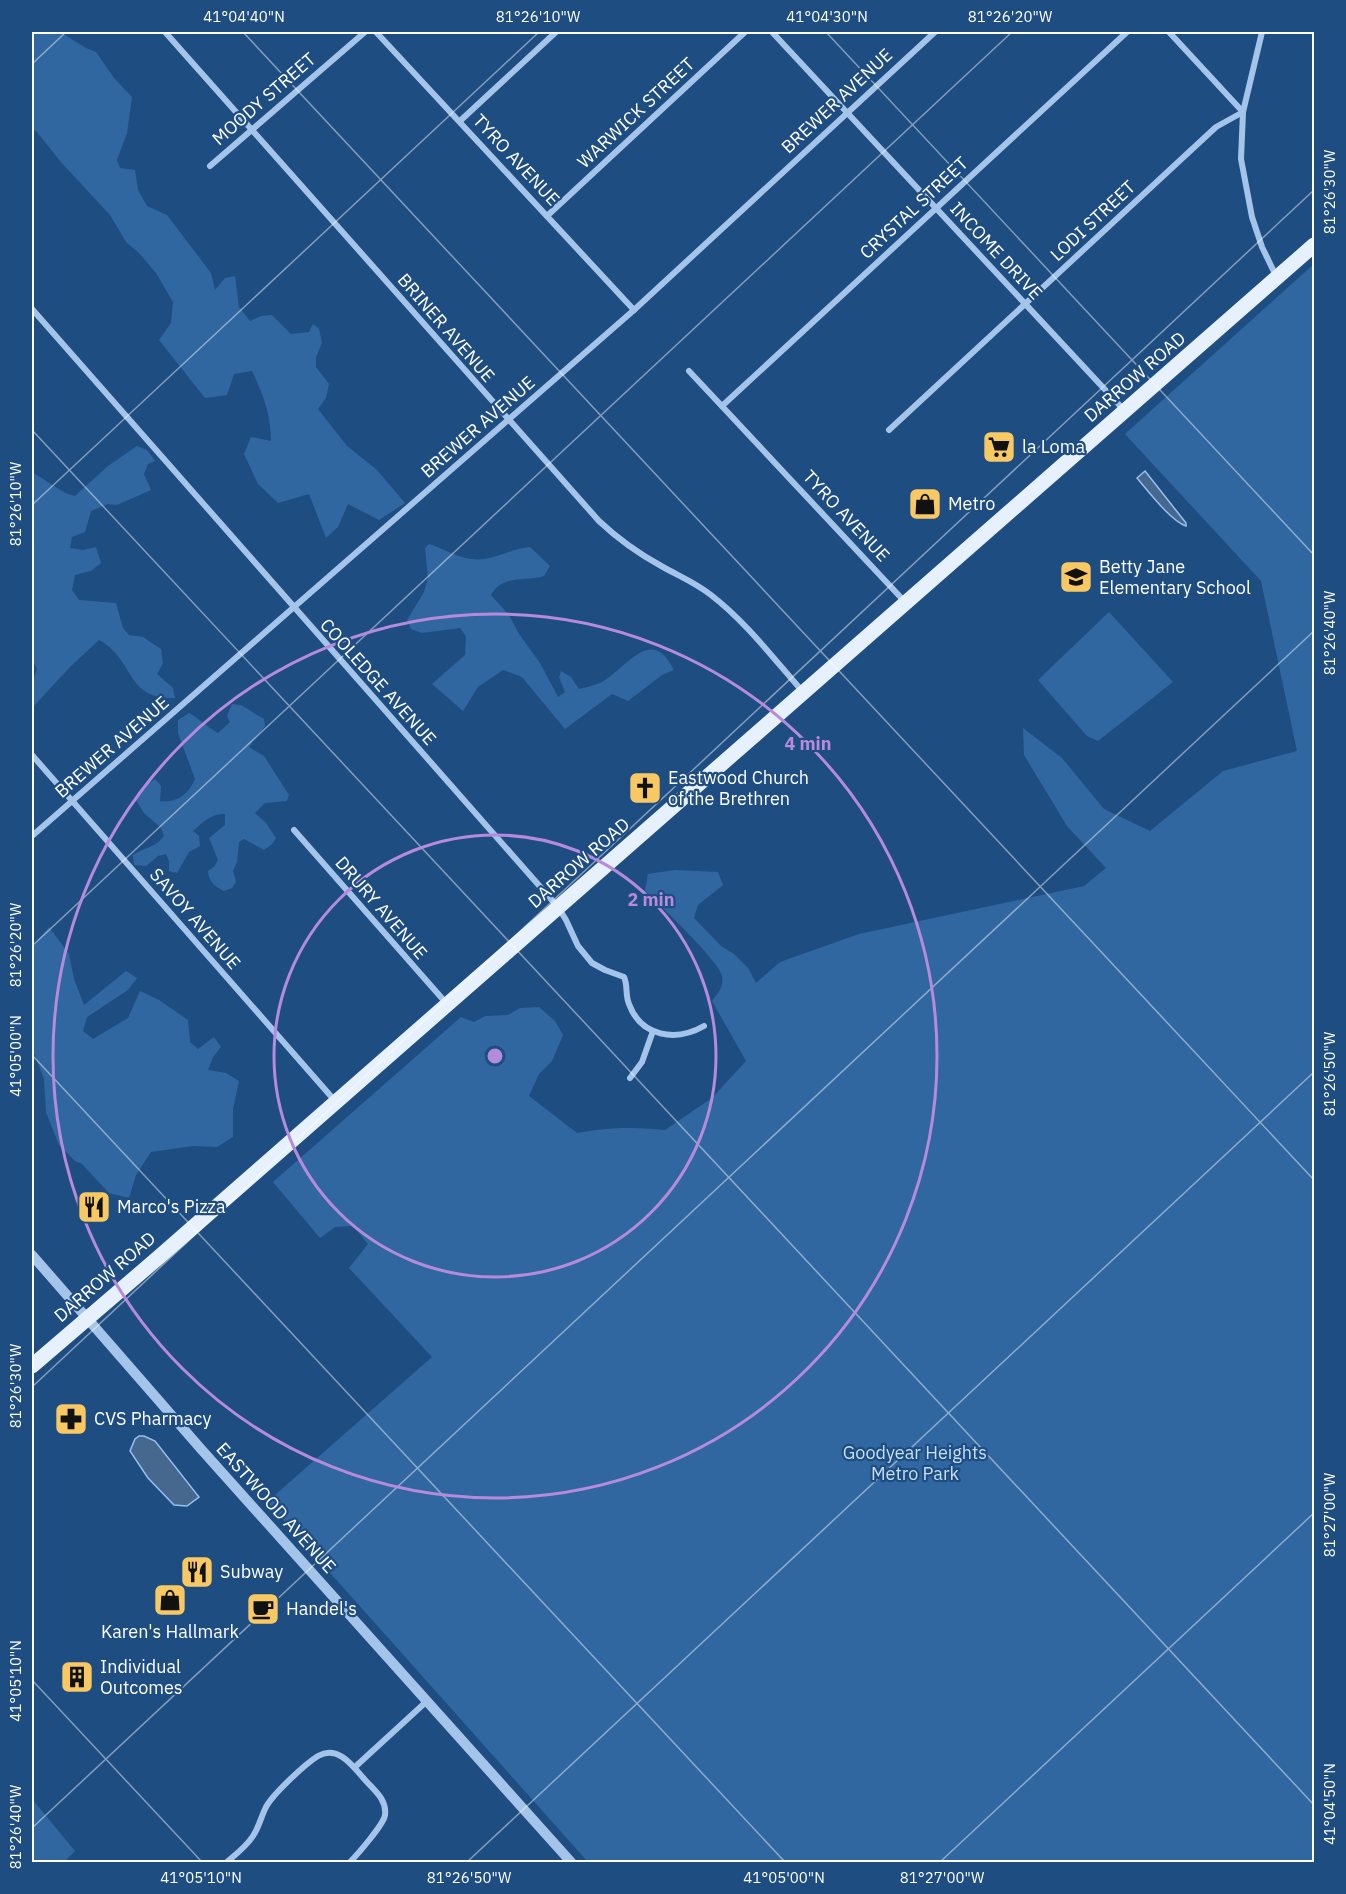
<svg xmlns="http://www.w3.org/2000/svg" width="1346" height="1894" font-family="'IBM Plex Sans',sans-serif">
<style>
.green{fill:#3167a0}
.water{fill:#46688f;stroke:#97c1eb;stroke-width:1.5}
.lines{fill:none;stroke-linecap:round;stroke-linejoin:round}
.minor{stroke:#a4c5e9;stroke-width:6}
.tertiary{stroke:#a4c5e9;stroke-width:10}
.primary{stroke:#e7f1fe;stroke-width:15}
.ticks{fill:none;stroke:#fff;stroke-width:1.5;stroke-opacity:0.45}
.ring{fill:none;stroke:#b68bdc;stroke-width:3}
.labels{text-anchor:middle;stroke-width:4.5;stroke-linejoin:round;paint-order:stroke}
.street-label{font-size:18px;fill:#fff;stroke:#1e4d82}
.poi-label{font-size:18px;fill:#fff;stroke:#1e4d82;text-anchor:start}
.park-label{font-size:18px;fill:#c8dff7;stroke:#1e4d82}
.centre{fill:#b68bdc;stroke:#1e4d82;stroke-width:3}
.ring-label{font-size:18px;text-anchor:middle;font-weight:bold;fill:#b68bdc;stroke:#1e4d82;stroke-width:4.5;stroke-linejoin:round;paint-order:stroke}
.neatline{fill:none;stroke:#fff;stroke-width:2}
.ticks-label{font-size:15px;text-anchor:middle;fill:#fff}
</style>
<rect width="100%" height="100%" fill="#1e4d82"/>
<g class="green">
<path d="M 32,32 L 60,32 L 86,48 L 96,52 L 114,78 L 132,97 L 127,133 L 117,160 L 120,168 L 135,170 L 138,190 L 147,206 L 167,215 L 211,273 L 215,290 L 225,278 L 235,276 L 239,307 L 250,321 L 261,316 L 272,315 L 291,334 L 309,332 L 313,324 L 319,329 L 322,343 L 316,357 L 316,367 L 329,384 L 326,398 L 318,409 L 347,446 L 376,469 L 405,503 L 379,520 L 348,504 L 338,527 L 326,538 L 309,494 L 278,503 L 258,484 L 244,454 L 251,437 L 271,441 C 271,415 263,394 252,371 L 234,374 L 227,395 L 205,398 L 159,340 L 171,323 L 173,302 L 156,273 L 139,253 L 126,242 L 110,215 L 60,161 L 37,132 L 32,128 Z"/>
<path d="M 1314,264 L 1314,1862 L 588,1862 L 267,1502 L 432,1357 L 349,1268 L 368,1244 L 353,1226 L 335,1227 L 320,1238 L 273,1182 L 461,1017 L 474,1022 L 485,1016 L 508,1015 L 520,1008 L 539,1007 L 555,1021 L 563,1035 L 552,1061 L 539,1074 L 529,1096 L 577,1133 C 612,1127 630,1127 665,1130 L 712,1098 L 746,1061 L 712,1001 C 718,993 724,987 722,976 C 720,962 659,904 645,891 L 648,874 L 675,870 L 718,872 L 723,885 L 698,905 L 694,918 L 721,946 L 734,954 L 748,968 L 756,983 L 780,962 L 859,934 L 1084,886 L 1106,868 L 1067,826 L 1024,755 L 1023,728 L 1062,758 L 1104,809 L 1150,831 L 1223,771 L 1297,751 L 1261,581 L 1125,434 Z"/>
<path d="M 137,446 L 147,450 L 155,461 L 148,464 L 144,474 L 151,490 L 117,505 L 108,504 L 91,511 L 85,532 L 72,537 L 70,548 L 83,550 L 96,547 L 101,563 L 91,571 L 75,575 L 72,590 L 79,600 L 116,603 L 123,628 L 129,635 L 143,637 L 161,649 L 163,663 L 157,674 L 173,688 L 175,698 C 125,700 135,659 99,640 L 71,666 L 32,708 L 32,684 L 37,669 L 32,659 L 32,472 L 65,493 L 75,496 L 108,466 Z"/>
<path d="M 429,544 C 448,550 463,562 484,559 C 500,557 514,548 530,547 L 550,566 L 544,576 C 524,582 503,574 491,595 L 509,615 L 519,634 L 540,663 L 558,697 L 565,692 L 559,677 L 561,671 L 571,677 L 579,689 C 587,687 596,685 602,682 C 629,666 651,625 674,670 L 662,675 L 628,701 L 612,694 L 565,729 L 522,677 L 503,670 L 478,687 L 463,711 L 432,684 L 465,655 L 466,636 L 460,628 L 422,633 L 411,629 L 407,620 L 424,592 L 428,578 L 425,548 Z"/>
<path d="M 1109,612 L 1173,682 L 1098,741 L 1087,736 L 1038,680 Z"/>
<path d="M 232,704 L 241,705 L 264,719 L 265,726 L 249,747 L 264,756 L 289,795 L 287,801 L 265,803 L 255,813 L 266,823 L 276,838 L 272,844 L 264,850 L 244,839 L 239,842 L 237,862 L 233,871 L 236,882 L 232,888 L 224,891 C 214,886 209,882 208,871 L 214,867 L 218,860 L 209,838 L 225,825 L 225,814 C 211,813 202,823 193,831 L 199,836 L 200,846 L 189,852 L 177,873 L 169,871 L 169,861 L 166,854 L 158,856 L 146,866 L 134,865 L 133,855 C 145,847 155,848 164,836 L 161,828 L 144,813 L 136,800 L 142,788 L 155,779 L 161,786 L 160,801 C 177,803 188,795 195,779 L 178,733 L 178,720 L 189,713 C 200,719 207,727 218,733 L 230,722 L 227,716 Z"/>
<path d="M 49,927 L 69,954 L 74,979 L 84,1005 L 126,971 L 137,978 L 128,990 L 87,1017 L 83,1031 L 93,1039 L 128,1018 L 140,991 L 159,1000 L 188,1020 L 190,1042 L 198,1049 L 214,1037 L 221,1047 L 213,1057 L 208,1070 L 226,1073 L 239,1081 L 233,1109 L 233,1137 L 217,1147 L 193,1146 L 151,1152 L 136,1175 L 129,1198 L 109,1193 L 82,1164 L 75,1161 L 59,1145 L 46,1112 L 44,1079 L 32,1048 L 32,948 Z"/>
<path d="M 32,1799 L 75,1851 L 64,1862 L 32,1862 Z"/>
</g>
<g class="water">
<path d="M 1145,471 L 1186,523 L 1186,526 C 1171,521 1148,491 1137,478 Z"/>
<path d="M 139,1436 L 144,1436 L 155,1441 L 199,1497 L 187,1506 L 174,1505 L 148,1478 L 130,1451 L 135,1439 Z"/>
</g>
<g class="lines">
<g class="minor">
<path d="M 165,32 L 599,521 C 618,539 639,554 663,567 C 679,576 696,583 711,595 C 746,622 774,659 803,692"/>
<path d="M 376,32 L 634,310"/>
<path d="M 772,32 L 1124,410"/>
<path d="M 1262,32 L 1243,112 L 1241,159 L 1252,217 L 1262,247 L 1277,278"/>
<path d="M 460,121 L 556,32"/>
<path d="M 210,166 L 365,32"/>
<path d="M 547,216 L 745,32"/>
<path d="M 32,309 L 558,907 L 566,920 L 578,946 L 592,963 L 605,970 L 624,977 C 628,985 625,995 629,1004 C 641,1037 676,1042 704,1026"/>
<path d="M 689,371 L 906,603"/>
<path d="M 722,406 L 1127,32"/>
<path d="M 889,430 L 1216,127 L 1243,112 L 1169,32"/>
<path d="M 32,755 L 336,1102"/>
<path d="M 294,830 L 447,1004"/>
<path d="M 32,836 L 634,310 L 935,32"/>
<path d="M 630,1078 L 642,1062 L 653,1031"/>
<path d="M 355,1767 L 427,1701"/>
<path d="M 227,1862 C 236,1854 246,1847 253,1836 C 259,1827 261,1817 266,1807 C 273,1794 305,1764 318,1756 C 339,1744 354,1768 366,1781 C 375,1791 387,1800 385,1815 C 384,1824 357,1855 350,1862"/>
</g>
<path class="tertiary" d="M 32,1255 L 201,1449 L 571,1862"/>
<path class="primary" d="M 32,1366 L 159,1257 L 1314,245"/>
</g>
<path class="ticks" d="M 243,32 L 1314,1180M 826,32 L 1314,555M 32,64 L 66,32M 32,430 L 1314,1805M 32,505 L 539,32M 32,946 L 1012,32M 32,1055 L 785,1862M 32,1387 L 1314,190M 32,1680 L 202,1862M 32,1828 L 1314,631M 467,1862 L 1314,1072M 940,1862 L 1314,1513"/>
<g class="ring">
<circle cx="495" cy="1056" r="221"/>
<circle cx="495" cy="1056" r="442"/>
</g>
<defs>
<symbol id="supermarket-square" viewBox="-11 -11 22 22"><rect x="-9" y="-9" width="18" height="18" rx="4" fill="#f8c863" stroke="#1e4d82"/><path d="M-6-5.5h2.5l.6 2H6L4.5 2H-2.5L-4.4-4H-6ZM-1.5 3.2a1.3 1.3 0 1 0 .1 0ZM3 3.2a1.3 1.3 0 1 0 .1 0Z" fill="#111"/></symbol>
<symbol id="shop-square" viewBox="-11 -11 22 22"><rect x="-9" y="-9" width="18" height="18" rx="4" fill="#f8c863" stroke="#1e4d82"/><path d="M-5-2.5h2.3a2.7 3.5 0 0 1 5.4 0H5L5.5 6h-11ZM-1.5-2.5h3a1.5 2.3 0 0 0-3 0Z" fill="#111"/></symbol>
<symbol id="school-square" viewBox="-11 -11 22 22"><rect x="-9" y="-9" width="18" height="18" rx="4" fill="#f8c863" stroke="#1e4d82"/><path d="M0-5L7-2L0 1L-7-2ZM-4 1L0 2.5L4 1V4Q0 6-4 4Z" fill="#111"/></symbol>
<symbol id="church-square" viewBox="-11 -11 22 22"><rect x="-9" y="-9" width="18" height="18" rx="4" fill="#f8c863" stroke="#1e4d82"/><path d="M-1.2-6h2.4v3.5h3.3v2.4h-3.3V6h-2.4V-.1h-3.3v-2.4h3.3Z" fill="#111"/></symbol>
<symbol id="restaurant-square" viewBox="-11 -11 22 22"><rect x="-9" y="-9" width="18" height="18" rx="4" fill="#f8c863" stroke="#1e4d82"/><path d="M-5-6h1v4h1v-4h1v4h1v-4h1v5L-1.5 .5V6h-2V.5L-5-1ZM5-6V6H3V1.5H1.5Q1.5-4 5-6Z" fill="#111"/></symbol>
<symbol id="pharmacy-square" viewBox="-11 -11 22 22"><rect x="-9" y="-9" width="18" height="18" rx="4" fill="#f8c863" stroke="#1e4d82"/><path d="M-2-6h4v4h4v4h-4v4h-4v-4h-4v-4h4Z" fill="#111"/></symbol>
<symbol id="cafe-square" viewBox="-11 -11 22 22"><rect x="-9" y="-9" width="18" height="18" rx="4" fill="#f8c863" stroke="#1e4d82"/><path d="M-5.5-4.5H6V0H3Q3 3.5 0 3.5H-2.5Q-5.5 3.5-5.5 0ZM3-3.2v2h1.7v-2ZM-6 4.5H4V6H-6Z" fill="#111"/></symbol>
<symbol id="building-square" viewBox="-11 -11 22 22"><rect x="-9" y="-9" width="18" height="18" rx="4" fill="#f8c863" stroke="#1e4d82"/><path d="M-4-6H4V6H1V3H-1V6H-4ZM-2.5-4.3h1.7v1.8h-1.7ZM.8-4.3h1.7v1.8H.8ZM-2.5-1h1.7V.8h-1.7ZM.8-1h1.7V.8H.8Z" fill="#111"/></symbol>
</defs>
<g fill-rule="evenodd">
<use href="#supermarket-square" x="980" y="428" width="38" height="38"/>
<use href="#shop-square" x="906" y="485" width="38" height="38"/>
<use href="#school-square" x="1057" y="558" width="38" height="38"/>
<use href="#church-square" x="626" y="769" width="38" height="38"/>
<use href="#restaurant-square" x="75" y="1188" width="38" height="38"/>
<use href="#pharmacy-square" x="52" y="1400" width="38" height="38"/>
<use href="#restaurant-square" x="178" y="1553" width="38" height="38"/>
<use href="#shop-square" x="151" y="1581" width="38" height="38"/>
<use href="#cafe-square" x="244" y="1590" width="38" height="38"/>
<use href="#building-square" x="58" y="1658" width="38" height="38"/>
</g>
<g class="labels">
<g class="street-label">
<text transform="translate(264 99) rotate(-41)" y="6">MOODY STREET</text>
<text transform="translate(837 101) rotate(-43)" y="6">BREWER AVENUE</text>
<text transform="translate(636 113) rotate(-43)" y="6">WARWICK STREET</text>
<text transform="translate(516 160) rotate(47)" y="6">TYRO AVENUE</text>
<text transform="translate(914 208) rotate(-43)" y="6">CRYSTAL STREET</text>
<text transform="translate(1093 221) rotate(-43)" y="6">LODI STREET</text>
<text transform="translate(996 251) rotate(47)" y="6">INCOME DRIVE</text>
<text transform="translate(446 328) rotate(49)" y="6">BRINER AVENUE</text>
<text transform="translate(1135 377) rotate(-41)" y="6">DARROW ROAD</text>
<text transform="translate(478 427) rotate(-41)" y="6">BREWER AVENUE</text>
<text transform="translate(846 516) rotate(47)" y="6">TYRO AVENUE</text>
<text transform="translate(378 682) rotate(48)" y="6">COOLEDGE AVENUE</text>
<text transform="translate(112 747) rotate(-41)" y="6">BREWER AVENUE</text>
<text transform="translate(579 863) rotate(-41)" y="6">DARROW ROAD</text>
<text transform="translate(381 908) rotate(49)" y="6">DRURY AVENUE</text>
<text transform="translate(195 919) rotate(49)" y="6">SAVOY AVENUE</text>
<text transform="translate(105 1277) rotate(-41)" y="6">DARROW ROAD</text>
<text transform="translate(276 1508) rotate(48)" y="6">EASTWOOD AVENUE</text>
</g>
<g class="poi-label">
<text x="1022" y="453">la Loma</text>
<text x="948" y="510">Metro</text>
<text x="1099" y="573">Betty Jane<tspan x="1099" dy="21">Elementary School</tspan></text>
<text x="668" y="784">Eastwood Church<tspan x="668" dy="21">of the Brethren</tspan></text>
<text x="117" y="1213">Marco's Pizza</text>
<text x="94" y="1425">CVS Pharmacy</text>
<text x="220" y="1578">Subway</text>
<text x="286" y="1615">Handel's</text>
<text x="170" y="1638" text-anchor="middle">Karen's Hallmark</text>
<text x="100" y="1673">Individual<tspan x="100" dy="21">Outcomes</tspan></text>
</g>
<g class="park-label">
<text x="915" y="1459">Goodyear Heights<tspan x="915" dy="21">Metro Park</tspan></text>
</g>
</g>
<circle cx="495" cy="1056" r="9" class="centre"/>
<g class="ring-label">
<text x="808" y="750">4 min</text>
<text x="651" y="906">2 min</text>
</g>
<rect width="1346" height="1894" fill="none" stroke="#1e4d82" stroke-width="66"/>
<rect x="33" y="33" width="1280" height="1828" class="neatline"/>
<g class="ticks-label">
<text x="244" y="22">41°04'40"N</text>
<text x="538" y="22">81°26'10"W</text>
<text x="827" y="22">41°04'30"N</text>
<text x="1010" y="22">81°26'20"W</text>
<text transform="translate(1330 192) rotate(-90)" y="5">81°26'30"W</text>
<text transform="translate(16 504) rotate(-90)" y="5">81°26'10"W</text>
<text transform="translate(1330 633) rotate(-90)" y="5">81°26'40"W</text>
<text transform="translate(16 945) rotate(-90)" y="5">81°26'20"W</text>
<text transform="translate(16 1056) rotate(-90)" y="5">41°05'00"N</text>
<text transform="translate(1330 1074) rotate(-90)" y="5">81°26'50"W</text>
<text transform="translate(16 1386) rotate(-90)" y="5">81°26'30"W</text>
<text transform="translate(1330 1515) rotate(-90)" y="5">81°27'00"W</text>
<text transform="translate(16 1681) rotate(-90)" y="5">41°05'10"N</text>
<text transform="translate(1330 1804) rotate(-90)" y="5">41°04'50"N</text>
<text transform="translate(16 1827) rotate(-90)" y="5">81°26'40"W</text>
<text x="201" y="1883">41°05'10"N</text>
<text x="469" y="1883">81°26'50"W</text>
<text x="784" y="1883">41°05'00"N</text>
<text x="942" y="1883">81°27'00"W</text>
</g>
</svg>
